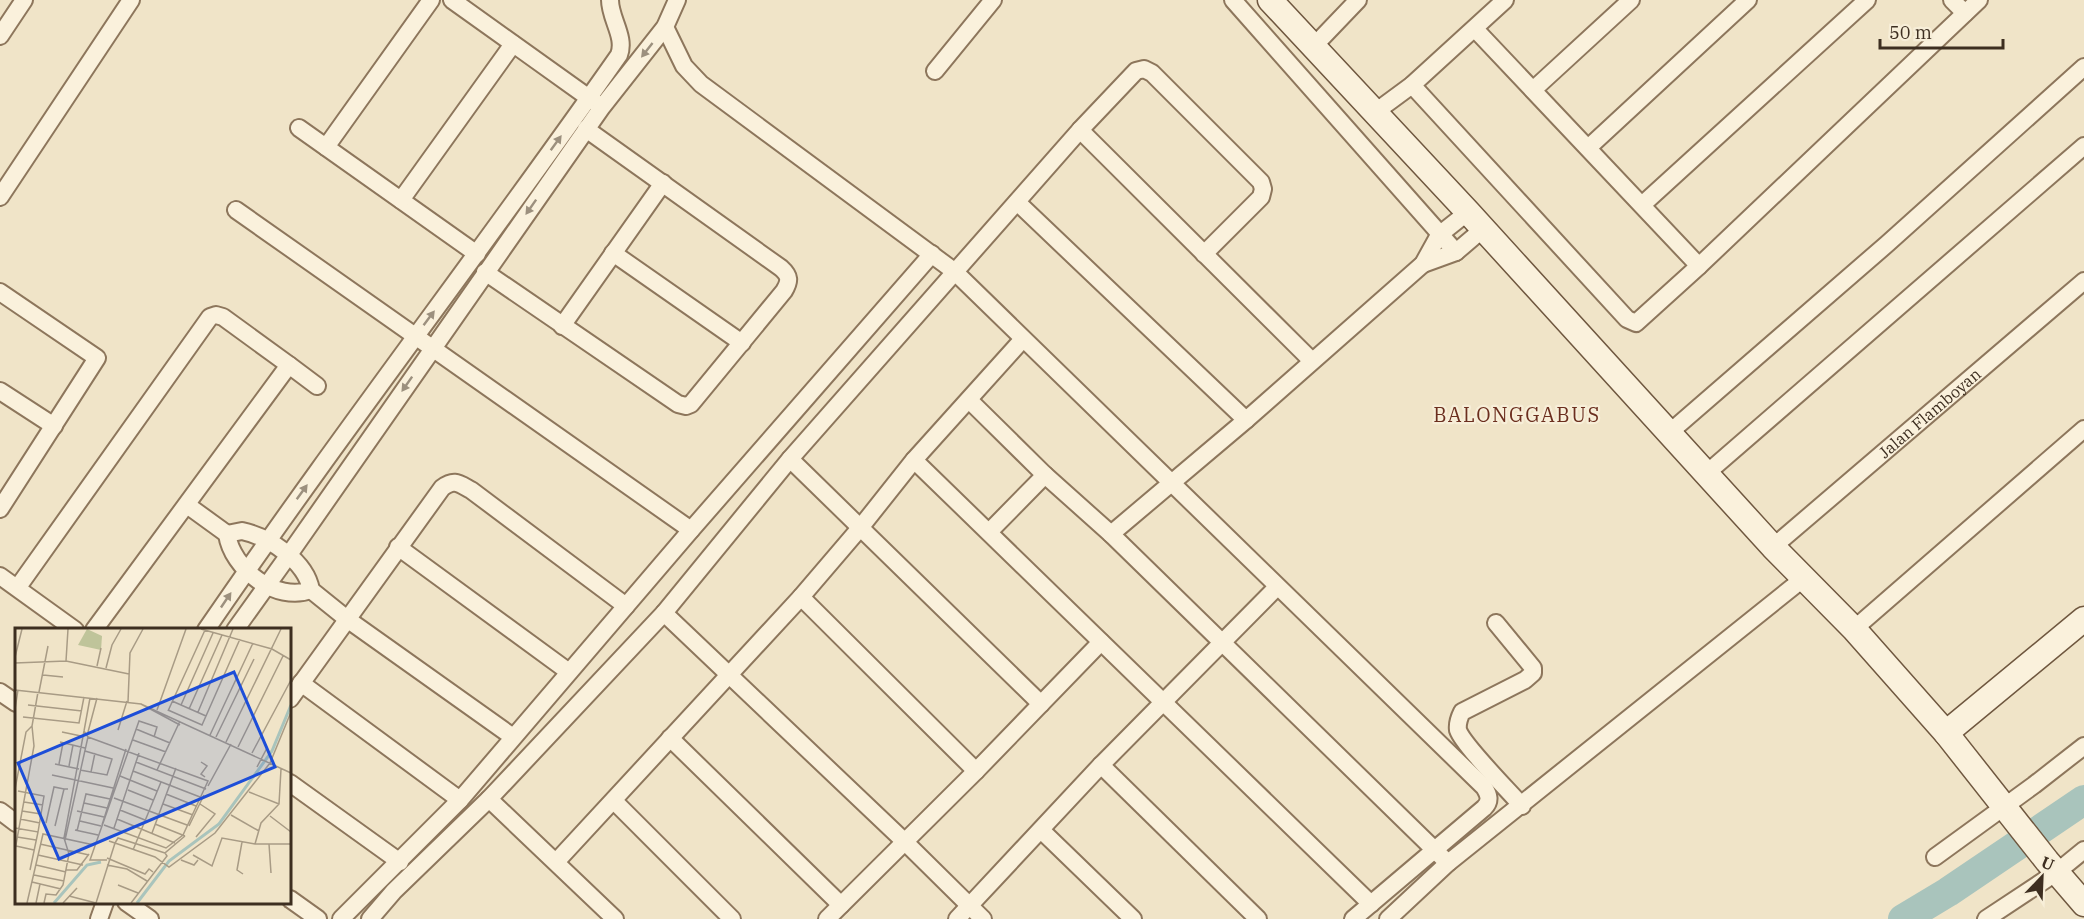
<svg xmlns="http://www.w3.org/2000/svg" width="2084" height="919" font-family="'IBM Plex Serif',serif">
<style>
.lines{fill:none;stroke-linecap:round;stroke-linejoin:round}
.river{stroke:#a9c4bc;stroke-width:30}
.street-casing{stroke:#8d765c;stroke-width:20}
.secondary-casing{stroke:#6f573f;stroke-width:27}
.street{stroke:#faf1dc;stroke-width:16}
.secondary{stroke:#faf1dc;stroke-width:24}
.oneway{fill:#9c907e}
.labels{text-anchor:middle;stroke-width:4.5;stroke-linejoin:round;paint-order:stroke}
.street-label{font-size:16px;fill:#3d2e20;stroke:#f7eed8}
.quarter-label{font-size:20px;letter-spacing:1.5px;fill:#6b2e1e;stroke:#f7eed8}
.inset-river{fill:none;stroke:#a9c4bc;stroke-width:3}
.inset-road{fill:none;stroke:#a89b85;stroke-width:1.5}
.view{fill:#1d4ed8;fill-opacity:0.15;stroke:#1d4ed8;stroke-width:3}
.inset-edge{fill:none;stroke:#3d2e20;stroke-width:3}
</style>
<rect width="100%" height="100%" fill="#f0e4c8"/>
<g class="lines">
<path class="river" d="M 1903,919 L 1948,892 L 2084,800"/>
<defs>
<g id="street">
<path d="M 452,0 L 596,103"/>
<path d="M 1233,0 L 1456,252"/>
<path d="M 1952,0 L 1965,13"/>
<path d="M 665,27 L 684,66 L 701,84 L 954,271 L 1484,787 C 1489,795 1491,801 1484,808 L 1353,919"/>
<path d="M 1475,29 L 1699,266"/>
<path d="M 0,36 L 24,0"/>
<path d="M 1314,46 L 1358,0"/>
<path d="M 935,71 L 993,0"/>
<path d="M 1412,85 L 1627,319 L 1636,323 L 1699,266 L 1979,0"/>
<path d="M 1533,90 L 1631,0"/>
<path d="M 1374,113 L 1412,85 L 1505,0"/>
<path d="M 299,128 L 477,254"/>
<path d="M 1080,130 L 1312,361"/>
<path d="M 326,147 L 431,0"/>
<path d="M 1588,148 L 1748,0"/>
<path d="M 0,197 L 131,0"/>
<path d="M 401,200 L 513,44"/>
<path d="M 1017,202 L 1246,420"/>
<path d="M 1642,205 L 1867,0"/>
<path d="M 236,210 L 691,530"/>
<path d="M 613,253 L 742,343"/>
<path d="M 1423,264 L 1456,252 L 1483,229"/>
<path d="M 485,272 L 678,404 L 686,406 L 691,404 L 784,291 C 790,281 790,276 781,268 L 586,129"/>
<path d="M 0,292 L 97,358 L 0,509"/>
<path d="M 562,326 L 663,183"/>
<path d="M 0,391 L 54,426"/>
<path d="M 969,400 L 1045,475 L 1111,534 L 1448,863"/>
<path d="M 1669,433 L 1887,244 L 2084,67"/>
<path d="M 790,459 L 1041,704"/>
<path d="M 914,460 L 1371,904"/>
<path d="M 1707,473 L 2084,146"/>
<path d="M 187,505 L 227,534"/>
<path d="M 242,531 C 269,537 306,561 311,590 C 276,603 232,569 227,534 Z"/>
<path d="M 989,532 L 1045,475"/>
<path d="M 1111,534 L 1246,420 L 1423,264 L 1439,235 L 1468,212"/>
<path d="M 398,547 L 569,672"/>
<path id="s1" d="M 1773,547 L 2084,281"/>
<path d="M 0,576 L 75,630"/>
<path d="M 18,587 L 210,317 L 216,315 L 223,317 L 289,365"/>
<path d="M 311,590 L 347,619 L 513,737"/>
<path d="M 801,597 L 976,771"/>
<path d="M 664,613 L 904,841 L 983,919"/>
<path d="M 1496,623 L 1533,668 L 1533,673 L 1525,680 L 1462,712 C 1459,718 1457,723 1458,730 C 1463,745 1509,791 1522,806"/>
<path d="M 1854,629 L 2084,429"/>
<path d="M 94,630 L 289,365 L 317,386"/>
<path d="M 206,630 C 339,435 484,248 619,55 C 626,37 610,19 610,0"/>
<path d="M 235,630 L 288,556 L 602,107 L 665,27 L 677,0"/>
<path d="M 301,683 L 460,800"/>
<path d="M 0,692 L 16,703"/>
<path d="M 290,699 L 442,488 C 454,479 458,483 471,490 L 626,606"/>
<path d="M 670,738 L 841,905"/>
<path d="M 1101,765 L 1258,919"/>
<path d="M 290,783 L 400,862"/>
<path d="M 489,799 L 615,919"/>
<path d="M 614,801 L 732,919"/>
<path d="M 0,811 L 16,823"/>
<path d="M 1041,830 L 1133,919"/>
<path d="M 1935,857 L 2034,785 L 2084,746"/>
<path d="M 556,862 L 801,597 L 860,528 L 914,460 L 1023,339"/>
<path d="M 290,899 L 318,919"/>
<path d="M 126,902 L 150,919"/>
<path d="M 99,919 L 105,902"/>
<path d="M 341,919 L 460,800 L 691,530 L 932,254"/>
<path d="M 370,919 L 394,891 L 489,799 L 664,613 L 790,459 L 1080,130 L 1136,71 L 1144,69 L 1152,73 L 1261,182 L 1263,189 L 1261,197 L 1204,254"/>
<path d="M 827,919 L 976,771 L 1101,642"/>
<path d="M 957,919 L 1101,765 L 1277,587"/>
<path d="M 1388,919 L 1448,863 L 1804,578"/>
<path d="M 1986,919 L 2057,872 L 2084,850"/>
</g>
<g id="secondary">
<path d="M 1270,0 L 1468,212 L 1773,547 L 1854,629 L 1946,733 L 2047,861 L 2084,904"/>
<path d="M 1946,733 L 2084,619"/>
</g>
</defs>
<use href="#street" class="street-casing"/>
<use href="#secondary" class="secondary-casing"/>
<use href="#street" class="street"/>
<use href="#secondary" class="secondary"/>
</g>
<defs><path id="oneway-solid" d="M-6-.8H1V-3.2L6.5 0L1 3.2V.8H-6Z" transform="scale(1.5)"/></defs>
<g class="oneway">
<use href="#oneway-solid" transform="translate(647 50) rotate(128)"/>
<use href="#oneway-solid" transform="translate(556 143) rotate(-54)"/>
<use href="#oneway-solid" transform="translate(531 207) rotate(125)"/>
<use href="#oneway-solid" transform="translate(429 318) rotate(-53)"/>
<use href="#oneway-solid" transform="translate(407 384) rotate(125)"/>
<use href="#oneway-solid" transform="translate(302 492) rotate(-54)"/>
<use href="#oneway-solid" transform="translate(226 600) rotate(-56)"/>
</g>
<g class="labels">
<g class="street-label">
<text dy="6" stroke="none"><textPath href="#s1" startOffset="206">Jalan Flamboyan</textPath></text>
</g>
<g class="quarter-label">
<text x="1517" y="422">BALONGGABUS</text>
</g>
</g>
<g transform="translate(15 628)">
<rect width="276" height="276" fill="#f0e4c8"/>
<path d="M 72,1 L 87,8 L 86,22 L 63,17 Z" fill="#bfc49a"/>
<path class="inset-river" d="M 39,275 L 72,237 L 86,234M 122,275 L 154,233 L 204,196 L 257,123 L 276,77"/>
<path class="inset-road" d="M 186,1 L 257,21 L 276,32M 0,29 L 7,1M 51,33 L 53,1M 0,35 L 51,33 L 114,46M 82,38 L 86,20M 91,40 L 97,17 L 106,1M 28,47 L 48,49M 0,62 L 126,76 L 276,145M 24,64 L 33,18M 157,73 L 191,88M 113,74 L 115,25 L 128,1M 126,76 L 165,97M 13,77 L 67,83M 166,77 L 198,5M 0,81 L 3,62M 174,81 L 207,7M 142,82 L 171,1M 153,82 L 187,97 L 225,11M 153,83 L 190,2M 183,84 L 218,1M 8,89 L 64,95 L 69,69M 121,101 L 155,115M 103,102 L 112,73M 69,103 L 75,70M 47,104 L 66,108M 73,104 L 82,70M 195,107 L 238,15M 73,109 L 193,153 L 168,207 L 151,220 L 89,197M 201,109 L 239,31M 118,112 L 151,124M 45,114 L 70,120M 211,114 L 266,1M 223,119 L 268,28M 237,125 L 276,52M 121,134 L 191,161M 186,134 L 192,138 L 186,146 L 190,149M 40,136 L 64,141M 44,136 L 48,115M 54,138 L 58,117M 242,139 L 252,120M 65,142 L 92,147 L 97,131 L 70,123M 142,142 L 165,93M 118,143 L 185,169M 76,144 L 80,125M 37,147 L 98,160M 105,148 L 142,163M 193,158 L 216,116M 0,161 L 11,104 L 17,98M 113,162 L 138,172M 234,164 L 264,176M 151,166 L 181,178M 99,170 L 172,197M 9,174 L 28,177M 69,175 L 92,180M 148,176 L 178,187M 105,182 L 130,192M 7,183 L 26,186M 62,183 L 89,189M 216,187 L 244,203M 255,188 L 276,204M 5,191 L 25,195M 102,191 L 160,215M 65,193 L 86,198M 31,195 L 39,159 L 49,161M 140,196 L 170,208M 87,197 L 111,121M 40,198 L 49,161 L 53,161M 174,198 L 189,167M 0,200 L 23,204 L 29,168 L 3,163M 99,200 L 124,125M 60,202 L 83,207M 62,203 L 71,166 L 95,171M 137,205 L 161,140M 2,209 L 21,212M 181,209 L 200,186 L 185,176M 94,213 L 100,215 L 103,210 L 150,225M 227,214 L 222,242 L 228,246M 25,216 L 74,227M 240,216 L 246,195 L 264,176 L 266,141M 254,216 L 256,245M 1,218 L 19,222M 0,222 L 19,118 L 17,98 L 23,64M 118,222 L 146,154M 23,227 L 68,237M 178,227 L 197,238 L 207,210 L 240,216 L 276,216M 92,230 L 130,246 L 134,241 L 138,244M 92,232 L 75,232 L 124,93 L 142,99 L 139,109M 166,232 L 179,237 L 183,232M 21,237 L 51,244M 92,237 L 112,241 L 132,253M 15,242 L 23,204M 51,242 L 62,242 L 74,226M 19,247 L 49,253M 17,254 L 46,261M 103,257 L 123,265M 54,268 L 81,275M 12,275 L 28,206 L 79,217M 21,275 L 25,256M 29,275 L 31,266 L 41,267 L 48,257 L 54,226 L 49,210 L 69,103 L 73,109 L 50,212M 48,275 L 62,260M 81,275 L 100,215 L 140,229 L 154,239 L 200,205 L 255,135 L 276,84M 116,275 L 152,228 L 150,225 L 170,208"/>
<path class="view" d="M 219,44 L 260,139 L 44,231 L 3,135 Z"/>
<rect width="276" height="276" class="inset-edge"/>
</g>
<g transform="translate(2042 877) rotate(23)" stroke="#f7eed8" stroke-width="4.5" paint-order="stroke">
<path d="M0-4.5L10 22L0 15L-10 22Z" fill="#3d2e20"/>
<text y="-9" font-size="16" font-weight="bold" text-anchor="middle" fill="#3d2e20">U</text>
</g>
<path d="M1880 39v9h123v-9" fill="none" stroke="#3d2e20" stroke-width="3"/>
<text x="1889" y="39" font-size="18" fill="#3d2e20" stroke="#f7eed8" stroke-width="4.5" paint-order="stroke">50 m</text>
</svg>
